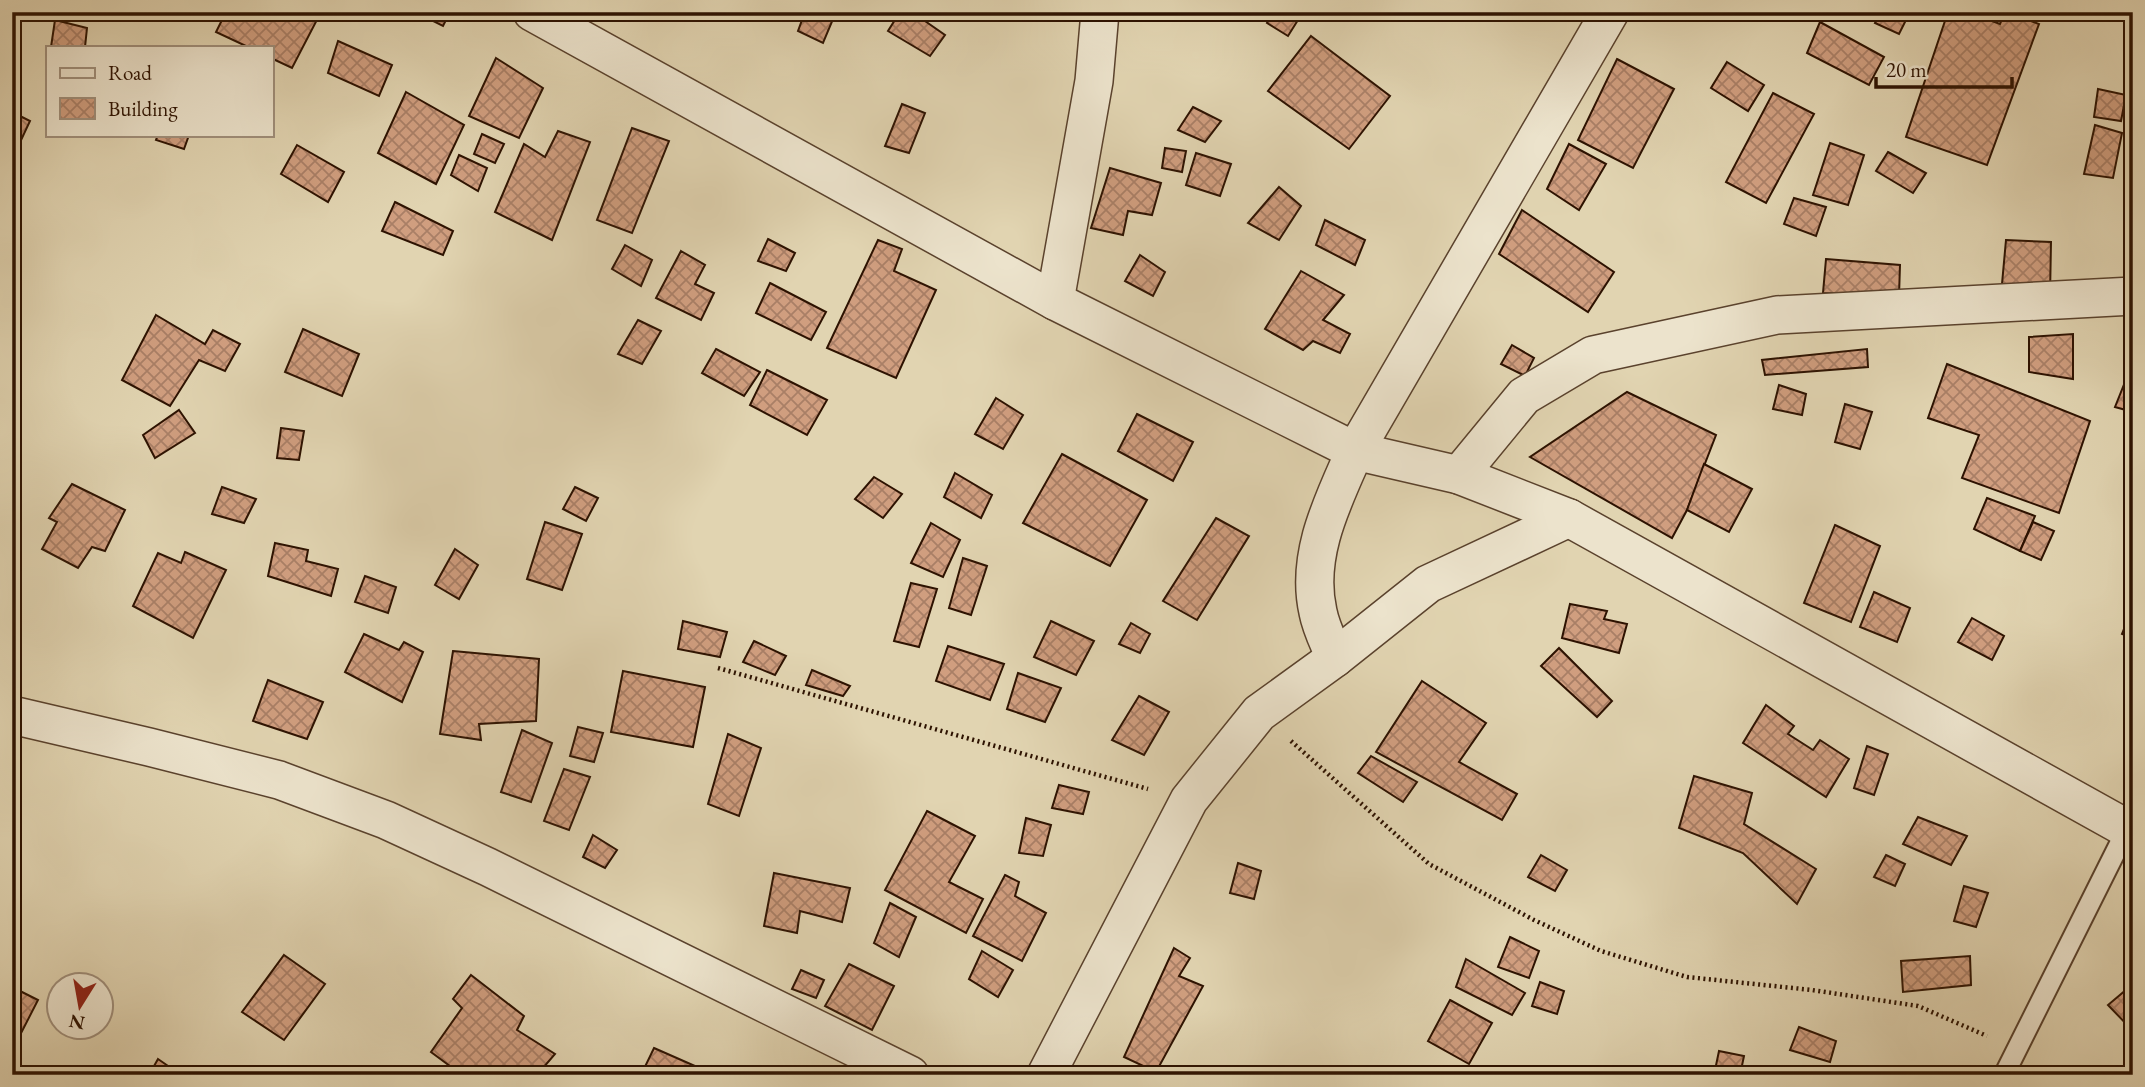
<svg xmlns="http://www.w3.org/2000/svg" width="2145" height="1087" font-family="'EB Garamond',serif">
<style>
.building{fill:url(#building-cross-hatch);stroke:#2d1201;stroke-width:2}
.lines{fill:none;stroke-linecap:round;stroke-linejoin:round}
.lane-casing{stroke:#5a422d;stroke-width:23}
.street-casing{stroke:#5a422d;stroke-width:40}
.path{stroke:#2d1201;stroke-width:4.5;stroke-dasharray:2 3.5;stroke-linecap:butt}
.lane{stroke:#ece3cc;stroke-width:19}
.street{stroke:#ece3cc;stroke-width:37}
</style>
<defs>
<pattern id="building-cross-hatch" width="8" height="8" patternUnits="userSpaceOnUse" patternTransform="scale(1.75)"><rect width="8" height="8" fill="#d09e7f"/><path d="M0 0l8 8M0 8l8-8" fill="none" stroke="#a97f66"/></pattern>
</defs>
<rect width="100%" height="100%" fill="#e1d4b1"/>
<filter id="stains"><feTurbulence type="fractalNoise" baseFrequency=".00286" numOctaves="4"/><feColorMatrix values="0 0 0 0 .2 0 0 0 0 .09 0 0 0 0 .02 0 0 0 .5 -.17"/></filter>
<radialGradient id="worn" r=".72"><stop offset=".6" stop-color="#630" stop-opacity="0"/><stop offset="1" stop-color="#630" stop-opacity=".3"/></radialGradient>
<g class="building">
<path d="M 226,12 L 321,12 L 292,68 L 271,58 L 271,47 L 248,47 L 216,32 Z"/>
<path d="M 424,12 L 450,12 L 443,26 L 423,16 Z"/>
<path d="M 805,12 L 836,12 L 823,43 L 798,31 Z"/>
<path d="M 900,12 L 912,12 L 945,35 L 930,56 L 888,31 Z"/>
<path d="M 1273,12 L 1303,12 L 1288,36 L 1267,23 Z"/>
<path d="M 1881,12 L 1910,12 L 1899,34 L 1875,23 Z"/>
<path d="M 1948,12 L 1967,12 L 2000,24 L 2005,12 L 2007,12 L 2039,24 L 1987,165 L 1906,137 Z"/>
<path d="M 12,19 L 20,20 L 14,51 L 12,51 Z"/>
<path d="M 55,20 L 87,28 L 85,47 L 51,47 Z"/>
<path d="M 1820,22 L 1884,57 L 1869,85 L 1807,53 Z"/>
<path d="M 1311,36 L 1390,96 L 1349,149 L 1268,91 Z"/>
<path d="M 338,41 L 392,65 L 379,96 L 328,73 Z"/>
<path d="M 496,58 L 543,88 L 519,138 L 469,116 Z"/>
<path d="M 1617,59 L 1674,89 L 1633,168 L 1578,140 Z"/>
<path d="M 1727,62 L 1764,85 L 1748,111 L 1711,88 Z"/>
<path d="M 2098,89 L 2126,95 L 2121,121 L 2094,117 Z"/>
<path d="M 406,92 L 464,125 L 436,184 L 378,153 Z"/>
<path d="M 1773,93 L 1814,114 L 1766,203 L 1726,182 Z"/>
<path d="M 902,104 L 925,113 L 909,153 L 885,146 Z"/>
<path d="M 1193,107 L 1221,121 L 1205,142 L 1178,130 Z"/>
<path d="M 12,112 L 30,121 L 16,151 L 12,149 Z"/>
<path d="M 2095,125 L 2122,133 L 2113,178 L 2084,174 Z"/>
<path d="M 632,128 L 669,141 L 632,233 L 597,220 Z"/>
<path d="M 558,131 L 590,142 L 552,240 L 495,212 L 524,144 L 545,157 Z"/>
<path d="M 482,134 L 504,144 L 495,163 L 474,154 Z"/>
<path d="M 158,135 L 189,135 L 184,149 L 156,140 Z"/>
<path d="M 1830,143 L 1864,155 L 1848,205 L 1813,195 Z"/>
<path d="M 1569,144 L 1606,164 L 1579,210 L 1547,189 Z"/>
<path d="M 297,145 L 344,172 L 328,202 L 281,174 Z"/>
<path d="M 1165,148 L 1186,151 L 1182,172 L 1162,168 Z"/>
<path d="M 1888,152 L 1926,173 L 1913,193 L 1876,171 Z"/>
<path d="M 1196,153 L 1231,164 L 1220,196 L 1186,185 Z"/>
<path d="M 459,155 L 487,168 L 478,191 L 451,175 Z"/>
<path d="M 1110,168 L 1161,183 L 1152,215 L 1128,211 L 1123,235 L 1091,228 Z"/>
<path d="M 1279,187 L 1301,206 L 1279,240 L 1248,223 Z"/>
<path d="M 1794,198 L 1826,207 L 1816,236 L 1784,224 Z"/>
<path d="M 395,202 L 453,231 L 443,255 L 382,231 Z"/>
<path d="M 1522,210 L 1614,272 L 1588,312 L 1499,254 Z"/>
<path d="M 1325,220 L 1365,240 L 1355,265 L 1316,245 Z"/>
<path d="M 768,239 L 795,253 L 786,271 L 758,261 Z"/>
<path d="M 878,240 L 902,249 L 894,271 L 936,290 L 896,378 L 827,348 Z"/>
<path d="M 2006,240 L 2051,242 L 2050,296 L 2001,295 Z"/>
<path d="M 625,245 L 652,260 L 641,286 L 612,269 Z"/>
<path d="M 681,251 L 705,265 L 695,284 L 714,293 L 701,320 L 656,298 Z"/>
<path d="M 1140,255 L 1165,272 L 1153,296 L 1125,281 Z"/>
<path d="M 1826,259 L 1900,265 L 1899,296 L 1823,293 Z"/>
<path d="M 1301,271 L 1344,295 L 1323,320 L 1350,334 L 1340,353 L 1313,341 L 1303,350 L 1265,329 Z"/>
<path d="M 770,283 L 826,312 L 811,340 L 756,313 Z"/>
<path d="M 156,315 L 205,344 L 213,330 L 240,344 L 225,371 L 199,360 L 170,406 L 122,380 Z"/>
<path d="M 638,320 L 661,331 L 642,364 L 618,354 Z"/>
<path d="M 303,329 L 359,354 L 342,396 L 285,372 Z"/>
<path d="M 2073,334 L 2073,379 L 2029,372 L 2029,337 Z"/>
<path d="M 1512,345 L 1534,358 L 1525,376 L 1501,364 Z"/>
<path d="M 716,349 L 760,372 L 744,396 L 702,373 Z"/>
<path d="M 1867,349 L 1868,367 L 1765,375 L 1762,360 Z"/>
<path d="M 1947,364 L 2090,421 L 2059,513 L 1962,478 L 1979,435 L 1928,418 Z"/>
<path d="M 767,370 L 827,400 L 807,435 L 750,405 Z"/>
<path d="M 2125,382 L 2133,385 L 2133,412 L 2115,407 Z"/>
<path d="M 1779,385 L 1806,394 L 1802,415 L 1773,409 Z"/>
<path d="M 1627,392 L 1716,435 L 1687,510 L 1672,538 L 1530,457 Z"/>
<path d="M 996,398 L 1023,415 L 1003,449 L 975,434 Z"/>
<path d="M 1845,404 L 1872,412 L 1860,449 L 1835,442 Z"/>
<path d="M 179,410 L 195,433 L 155,458 L 143,435 Z"/>
<path d="M 1137,414 L 1193,442 L 1173,481 L 1118,451 Z"/>
<path d="M 281,428 L 304,431 L 299,460 L 277,458 Z"/>
<path d="M 1062,454 L 1147,500 L 1110,566 L 1023,523 Z"/>
<path d="M 1704,464 L 1752,489 L 1729,532 L 1687,510 Z"/>
<path d="M 955,473 L 992,495 L 981,518 L 944,497 Z"/>
<path d="M 874,477 L 902,494 L 883,518 L 855,499 Z"/>
<path d="M 72,484 L 125,510 L 105,551 L 92,547 L 78,568 L 42,549 L 57,522 L 49,518 Z"/>
<path d="M 222,487 L 256,499 L 244,523 L 212,514 Z"/>
<path d="M 575,487 L 598,498 L 586,521 L 563,509 Z"/>
<path d="M 1987,498 L 2035,516 L 2020,551 L 1974,529 Z"/>
<path d="M 1216,518 L 1249,536 L 1197,620 L 1163,601 Z"/>
<path d="M 545,522 L 582,534 L 562,590 L 527,579 Z"/>
<path d="M 2033,522 L 2054,531 L 2041,560 L 2020,551 Z"/>
<path d="M 931,523 L 960,540 L 943,577 L 911,563 Z"/>
<path d="M 1835,525 L 1880,546 L 1851,622 L 1804,603 Z"/>
<path d="M 275,543 L 308,550 L 306,561 L 338,569 L 331,596 L 268,576 Z"/>
<path d="M 455,549 L 478,565 L 459,599 L 435,585 Z"/>
<path d="M 185,552 L 226,570 L 193,638 L 133,606 L 158,553 L 181,563 Z"/>
<path d="M 963,558 L 987,566 L 971,615 L 949,608 Z"/>
<path d="M 365,576 L 396,587 L 388,613 L 355,602 Z"/>
<path d="M 911,583 L 937,589 L 919,647 L 894,641 Z"/>
<path d="M 1874,592 L 1910,608 L 1897,642 L 1860,627 Z"/>
<path d="M 1570,604 L 1607,611 L 1604,619 L 1627,624 L 1619,653 L 1562,638 Z"/>
<path d="M 2133,607 L 2133,638 L 2122,634 Z"/>
<path d="M 1972,618 L 2004,636 L 1992,660 L 1958,642 Z"/>
<path d="M 683,621 L 727,632 L 720,657 L 678,649 Z"/>
<path d="M 1051,621 L 1094,641 L 1076,675 L 1034,657 Z"/>
<path d="M 1131,623 L 1150,634 L 1140,653 L 1119,644 Z"/>
<path d="M 364,634 L 399,650 L 404,642 L 423,652 L 402,702 L 345,672 Z"/>
<path d="M 754,641 L 786,656 L 775,675 L 743,662 Z"/>
<path d="M 948,646 L 1004,664 L 990,700 L 936,681 Z"/>
<path d="M 1559,648 L 1612,701 L 1597,717 L 1541,666 Z"/>
<path d="M 453,651 L 539,659 L 536,721 L 479,724 L 481,740 L 440,734 Z"/>
<path d="M 812,670 L 850,686 L 843,696 L 806,685 Z"/>
<path d="M 623,671 L 705,687 L 693,747 L 611,732 Z"/>
<path d="M 1018,673 L 1061,688 L 1045,722 L 1007,709 Z"/>
<path d="M 268,680 L 323,702 L 307,739 L 253,721 Z"/>
<path d="M 1422,681 L 1486,723 L 1459,762 L 1517,794 L 1502,820 L 1376,752 Z"/>
<path d="M 1139,696 L 1169,712 L 1144,755 L 1112,740 Z"/>
<path d="M 1766,705 L 1794,726 L 1788,734 L 1813,750 L 1820,740 L 1849,759 L 1826,797 L 1743,743 Z"/>
<path d="M 578,727 L 603,733 L 594,762 L 570,756 Z"/>
<path d="M 522,730 L 552,743 L 531,802 L 501,792 Z"/>
<path d="M 728,734 L 761,748 L 739,816 L 708,804 Z"/>
<path d="M 1867,746 L 1888,754 L 1874,795 L 1854,788 Z"/>
<path d="M 1371,756 L 1417,782 L 1403,802 L 1358,773 Z"/>
<path d="M 564,769 L 590,777 L 569,830 L 544,821 Z"/>
<path d="M 1694,776 L 1752,793 L 1744,824 L 1816,869 L 1797,904 L 1743,853 L 1679,828 Z"/>
<path d="M 1059,785 L 1089,792 L 1083,814 L 1052,808 Z"/>
<path d="M 927,811 L 975,836 L 949,882 L 983,899 L 966,933 L 885,890 Z"/>
<path d="M 1918,817 L 1967,836 L 1951,865 L 1903,844 Z"/>
<path d="M 1026,818 L 1051,825 L 1043,856 L 1019,853 Z"/>
<path d="M 593,835 L 617,850 L 605,868 L 583,857 Z"/>
<path d="M 1541,855 L 1567,870 L 1555,891 L 1528,877 Z"/>
<path d="M 1886,855 L 1905,864 L 1895,886 L 1874,877 Z"/>
<path d="M 1238,863 L 1261,871 L 1254,899 L 1230,893 Z"/>
<path d="M 774,873 L 850,888 L 842,922 L 800,911 L 797,933 L 764,926 Z"/>
<path d="M 1005,875 L 1019,882 L 1015,896 L 1046,913 L 1022,961 L 973,936 Z"/>
<path d="M 1964,886 L 1988,893 L 1976,927 L 1954,921 Z"/>
<path d="M 890,903 L 916,917 L 899,957 L 874,943 Z"/>
<path d="M 1510,937 L 1539,951 L 1529,978 L 1498,967 Z"/>
<path d="M 1174,948 L 1190,958 L 1179,976 L 1203,986 L 1156,1072 L 1124,1057 Z"/>
<path d="M 982,951 L 1013,970 L 998,997 L 969,979 Z"/>
<path d="M 284,955 L 325,984 L 284,1040 L 242,1012 Z"/>
<path d="M 1970,956 L 1971,985 L 1903,992 L 1901,961 Z"/>
<path d="M 1466,959 L 1525,993 L 1512,1015 L 1456,987 Z"/>
<path d="M 849,964 L 894,986 L 872,1030 L 825,1006 Z"/>
<path d="M 801,970 L 824,980 L 816,998 L 792,989 Z"/>
<path d="M 471,975 L 524,1016 L 517,1030 L 555,1054 L 537,1075 L 462,1075 L 431,1052 L 462,1008 L 453,999 Z"/>
<path d="M 1540,982 L 1564,991 L 1557,1014 L 1532,1006 Z"/>
<path d="M 2133,984 L 2133,1031 L 2108,1005 Z"/>
<path d="M 12,987 L 38,1000 L 16,1043 L 12,1041 Z"/>
<path d="M 1450,1000 L 1492,1023 L 1469,1064 L 1428,1041 Z"/>
<path d="M 1799,1027 L 1836,1041 L 1830,1062 L 1790,1050 Z"/>
<path d="M 654,1048 L 695,1066 L 690,1075 L 641,1075 Z"/>
<path d="M 1719,1051 L 1744,1056 L 1740,1075 L 1714,1075 Z"/>
<path d="M 158,1059 L 181,1075 L 149,1075 Z"/>
</g>
<g class="lines">
<defs>
<path id="lane" d="M 2004,1075 L 2127,829"/>
<g id="street">
<path d="M 532,12 L 1055,301 L 1355,451 L 1459,475 L 1569,518 L 2133,832"/>
<path d="M 1055,301 L 1094,81 L 1100,12"/>
<path d="M 1459,475 L 1524,396 L 1593,355 L 1777,315 L 2133,296"/>
<path d="M 1335,658 C 1329,643 1321,628 1318,612 C 1305,555 1333,501 1355,451 L 1610,12"/>
<path d="M 12,715 L 149,747 L 279,780 L 386,820 L 488,867 L 910,1075"/>
<path d="M 1046,1075 L 1189,800 L 1259,713 L 1335,658 L 1428,584 L 1569,518"/>
</g>
</defs>
<use href="#lane" class="lane-casing"/>
<use href="#street" class="street-casing"/>
<g class="path">
<path d="M 718,668 L 1148,789"/>
<path d="M 1291,741 L 1429,864 L 1534,920 L 1601,951 L 1687,977 L 1812,990 L 1918,1006 L 1987,1036"/>
</g>
<use href="#lane" class="lane"/>
<use href="#street" class="street"/>
</g>
<rect width="2145" height="1087" fill="none" stroke="#e1d4b1" stroke-width="42"/>
<rect x="14" y="14" width="2117" height="1059" fill="none" stroke="#2d1201" stroke-width="3.5"/>
<rect x="21" y="21" width="2103" height="1045" fill="none" stroke="#2d1201" stroke-width="2"/>
<rect x="46" y="46" width="228" height="91" fill="#ece3cc" stroke="#a08f7b" stroke-width="2"/>
<rect x="60" y="68" width="35" height="10" fill="#ece3cc" stroke="#a08f7b" stroke-width="2"/>
<text x="108" y="80" font-size="21" fill="#2d1201">Road</text>
<rect x="60" y="98" width="35" height="21" fill="url(#building-cross-hatch)" stroke="#a08f7b" stroke-width="2"/>
<text x="108" y="116" font-size="21" fill="#2d1201">Building</text>
<g transform="translate(80 1006) rotate(191)"><circle r="33" fill="#ece3cc" stroke="#a08f7b" stroke-width="2"/>
<path d="M0-5L12 26L0 18L-12 26Z" fill="#8f2418"/>
<text y="-10" font-size="19" font-weight="bold" text-anchor="middle" fill="#2d1201">N</text>
</g>
<path d="M1876 77v10h136v-10" fill="none" stroke="#2d1201" stroke-width="3.5"/>
<text x="1886" y="77" font-size="21" fill="#2d1201" stroke="#ece3cc" stroke-width="5" paint-order="stroke">20 m</text>
<rect width="100%" height="100%" filter="url(#stains)"/>
<rect width="100%" height="100%" fill="url(#worn)"/>
</svg>
